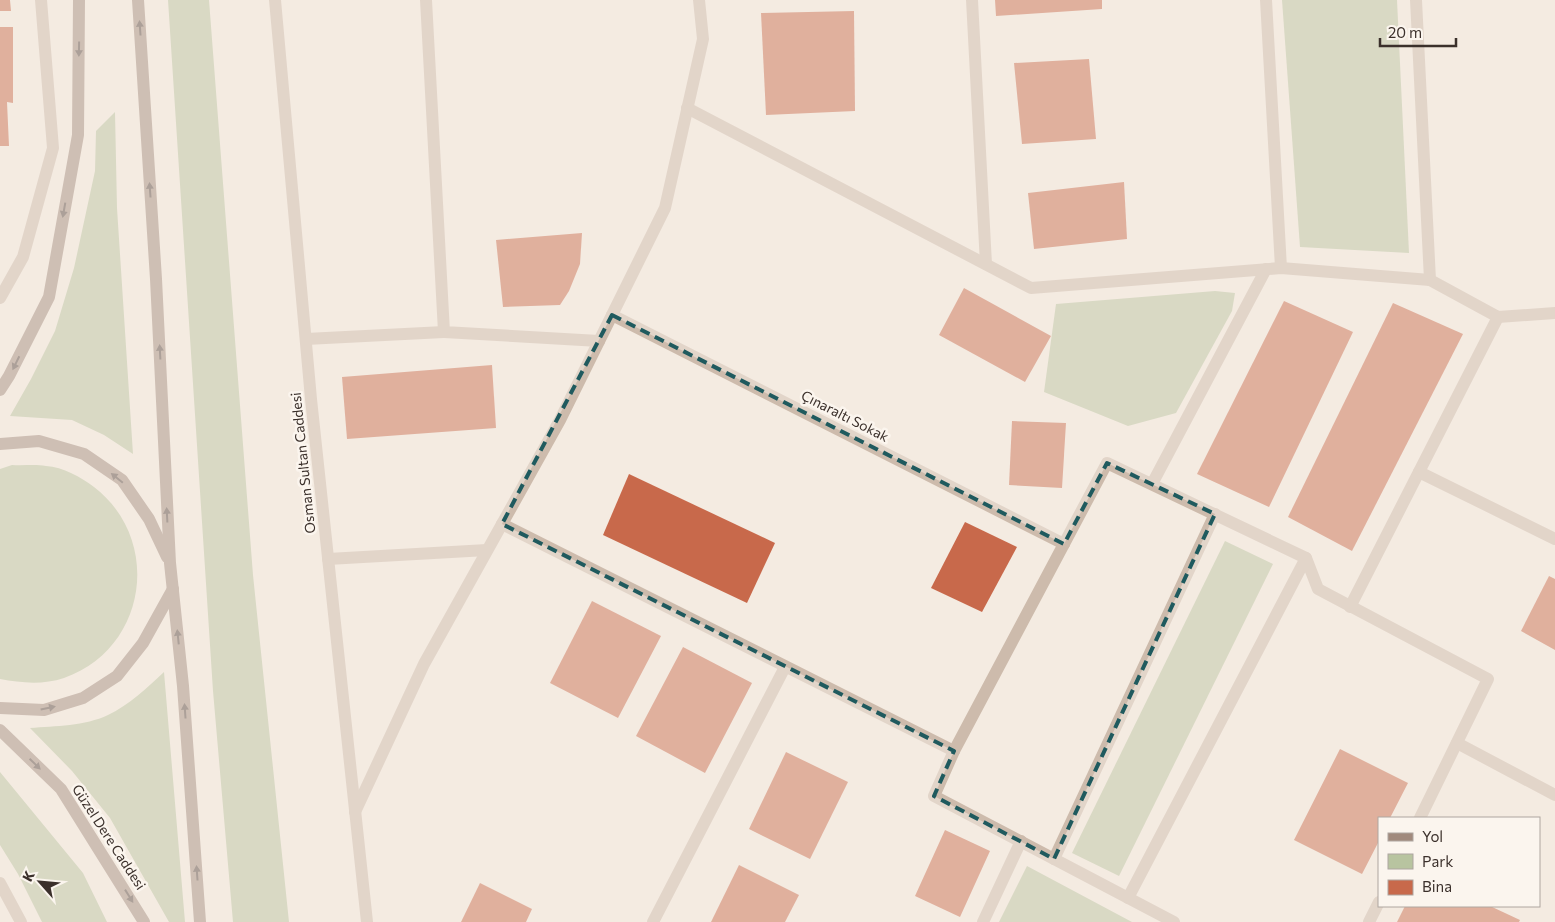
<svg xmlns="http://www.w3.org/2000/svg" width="1555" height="922" font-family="Commissioner,sans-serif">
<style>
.green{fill:#b8c4a0}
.building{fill:#c8694b}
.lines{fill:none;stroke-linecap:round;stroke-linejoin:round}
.minor{stroke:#cdbbac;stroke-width:12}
.tertiary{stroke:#cdbbac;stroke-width:12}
.secondary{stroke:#a18a7d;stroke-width:12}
.oneway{fill:#544640}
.marked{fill:none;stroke:#1f5a5e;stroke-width:4;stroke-dasharray:10 6;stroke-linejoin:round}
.labels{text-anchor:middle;stroke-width:5;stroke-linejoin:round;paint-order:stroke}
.street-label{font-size:14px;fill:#3b302b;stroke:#fbf5ee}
</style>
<rect width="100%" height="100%" fill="#f4ebe1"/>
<g class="green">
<path d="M 168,0 L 209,0 L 253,575 L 289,922 L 233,922 L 213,691 Z"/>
<path d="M 1282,0 L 1397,0 L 1409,253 L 1300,247 Z"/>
<path d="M 115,112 L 117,208 L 133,454 L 104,435 L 72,420 L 10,416 L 31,379 L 55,331 L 74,268 L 95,171 L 96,131 Z"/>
<path d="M 1215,291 L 1235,293 L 1232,311 L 1176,413 L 1128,426 L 1044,392 L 1056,304 Z"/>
<path d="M 12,465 C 23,466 35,464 46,466 C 63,467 81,477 94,487 C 163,540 147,649 64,678 C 43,685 21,683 0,679 L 0,469 Z"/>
<path d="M 1225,541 L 1273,564 L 1119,876 L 1072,853 Z"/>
<path d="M 164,672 L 185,922 L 169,922 L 110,818 L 72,771 L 30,728 C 55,726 85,726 108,715 C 129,705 147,688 164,672 Z"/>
<path d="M 0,772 L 83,873 L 107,922 L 42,922 L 18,874 L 0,845 Z"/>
<path d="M 1027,866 L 1132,922 L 999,922 Z"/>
</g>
<g class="building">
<path d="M 0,0 L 10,0 L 11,11 L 0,11 Z"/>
<path d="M 995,0 L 1102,0 L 1102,9 L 996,16 Z"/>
<path d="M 854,11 L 855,111 L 766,115 L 761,13 Z"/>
<path d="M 0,27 L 13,27 L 13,103 L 7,102 L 9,146 L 0,146 Z"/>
<path d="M 1089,59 L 1096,139 L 1022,144 L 1014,63 Z"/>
<path d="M 1124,182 L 1127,239 L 1034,249 L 1028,193 Z"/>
<path d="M 582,233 L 580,264 L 569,291 L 560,305 L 503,307 L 496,240 Z"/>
<path d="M 964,288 L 1051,336 L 1025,382 L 939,335 Z"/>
<path d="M 1284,301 L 1353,332 L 1269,507 L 1197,474 Z"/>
<path d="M 1393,303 L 1463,334 L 1352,551 L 1288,517 Z"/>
<path d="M 492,365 L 496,428 L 347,439 L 342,377 Z"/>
<path d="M 1012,421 L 1066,423 L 1062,488 L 1009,485 Z"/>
<path d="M 629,474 L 775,543 L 747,603 L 603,535 Z"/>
<path d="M 965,522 L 1017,547 L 982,612 L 931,588 Z"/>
<path d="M 1549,576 L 1555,579 L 1555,650 L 1521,631 Z"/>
<path d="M 592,601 L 661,636 L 618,718 L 550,683 Z"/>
<path d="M 683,647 L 752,683 L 705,773 L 636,736 Z"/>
<path d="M 1340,749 L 1408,783 L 1390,818 L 1379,818 L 1379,841 L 1362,874 L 1294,840 Z"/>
<path d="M 786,752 L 848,782 L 810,859 L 749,829 Z"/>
<path d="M 945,830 L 990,851 L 960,917 L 915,896 Z"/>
<path d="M 739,865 L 799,895 L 785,922 L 711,922 Z"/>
<path d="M 480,883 L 532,909 L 526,922 L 461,922 Z"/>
<path d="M 1405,906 L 1490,906 L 1520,920 L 1519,922 L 1397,922 Z"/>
</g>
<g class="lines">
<g class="minor">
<path d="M 426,0 L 444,332 L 599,341"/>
<path d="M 972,0 L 986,264"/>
<path d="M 1266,0 L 1281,268"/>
<path d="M 1416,0 L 1430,280"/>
<path d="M 687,108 L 1031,288 L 1281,268 L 1430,280 L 1498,317 L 1555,313"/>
<path d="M 0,298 L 23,257 L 53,148 L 41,0"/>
<path d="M 612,315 L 1064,544"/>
<path d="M 306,339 L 444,332"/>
<path d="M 1419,472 L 1555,539"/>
<path d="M 1152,484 L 1266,269"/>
<path d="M 502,524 L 954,751 L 934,796 L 1174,922"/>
<path d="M 328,559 L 487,550"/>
<path d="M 1350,607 L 1498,317"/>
<path d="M 1457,743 L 1555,795"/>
<path d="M 954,751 L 1107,463 L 1306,558 L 1318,589 L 1488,679 L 1420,818"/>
<path d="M 1054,859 L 1215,514"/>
<path d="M 0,883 L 21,922"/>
<path d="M 1128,898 L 1306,558"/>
<path d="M 653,922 L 785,667"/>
<path d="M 983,922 L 1021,841"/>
<path d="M 1369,922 L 1379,902"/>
</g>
<g class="tertiary">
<path d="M 275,0 L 311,399 L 367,922"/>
<path d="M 355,812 L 424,664 L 560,420 L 665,208 L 703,39 L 699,0"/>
</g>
<g class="secondary">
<path d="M 138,0 L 156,279 L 170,563 L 183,686 L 200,922"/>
<path d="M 0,390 L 9,376 L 49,297 L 78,135 L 79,0"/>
<path d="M 0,444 L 39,441 L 84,454 L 122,480 L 149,519 L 167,557"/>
<path d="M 0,708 L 44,710 L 83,698 L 117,676 L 143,643 L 173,589"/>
<path d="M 0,730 L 61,789 L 144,922"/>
</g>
</g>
<defs><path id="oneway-solid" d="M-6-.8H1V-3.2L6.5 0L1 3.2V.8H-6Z" transform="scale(1.25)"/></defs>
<g class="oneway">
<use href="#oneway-solid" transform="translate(140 28) rotate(-94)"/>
<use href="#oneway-solid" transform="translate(79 49) rotate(91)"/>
<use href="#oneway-solid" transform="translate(150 190) rotate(-94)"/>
<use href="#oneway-solid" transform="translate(64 210) rotate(100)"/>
<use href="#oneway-solid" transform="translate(160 352) rotate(-93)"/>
<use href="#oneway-solid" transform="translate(16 363) rotate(116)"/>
<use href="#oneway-solid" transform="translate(117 478) rotate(-141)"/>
<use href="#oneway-solid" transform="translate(167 515) rotate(-93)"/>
<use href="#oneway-solid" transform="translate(178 637) rotate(-96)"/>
<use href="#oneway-solid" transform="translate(48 708) rotate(-12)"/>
<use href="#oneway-solid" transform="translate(185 711) rotate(-94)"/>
<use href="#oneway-solid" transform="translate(35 764) rotate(44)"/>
<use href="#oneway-solid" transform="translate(197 873) rotate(-94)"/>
<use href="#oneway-solid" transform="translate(129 896) rotate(58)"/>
</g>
<path d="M0 0H1555V922H0ZM 612,315 L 1064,544 L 1107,463 L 1215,514 L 1054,859 L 934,796 L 954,751 L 502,524 Z" fill="#f4ebe1" fill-opacity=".55" fill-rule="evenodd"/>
<path class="marked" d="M 612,315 L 1064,544 L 1107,463 L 1215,514 L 1054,859 L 934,796 L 954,751 L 502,524 Z"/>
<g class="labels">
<g class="street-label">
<text transform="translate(845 416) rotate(27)" y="5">Çınaraltı Sokak</text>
<text transform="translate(303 463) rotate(-96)" y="5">Osman Sultan Caddesi</text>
<text transform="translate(109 837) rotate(57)" y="5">Güzel Dere Caddesi</text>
</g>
</g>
<rect x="1378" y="817" width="162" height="90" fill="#fbf5ee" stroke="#aea6a0"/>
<rect x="1388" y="833" width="25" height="8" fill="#a18a7d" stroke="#aea6a0"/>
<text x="1422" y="842" font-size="15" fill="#3b302b">Yol</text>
<rect x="1388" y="854" width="25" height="15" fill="#b8c4a0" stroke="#aea6a0"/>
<text x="1422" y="867" font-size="15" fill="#3b302b">Park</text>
<rect x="1388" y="880" width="25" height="15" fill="#c8694b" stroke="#aea6a0"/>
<text x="1422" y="892" font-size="15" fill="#3b302b">Bina</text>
<g transform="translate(40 882) rotate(297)" stroke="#fbf5ee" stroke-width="4" paint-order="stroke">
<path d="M0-4L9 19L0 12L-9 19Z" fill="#3b302b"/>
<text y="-8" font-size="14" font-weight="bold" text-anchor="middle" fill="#3b302b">K</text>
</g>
<path d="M1380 38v8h76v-8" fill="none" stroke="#3b302b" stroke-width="2.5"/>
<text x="1388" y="38" font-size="15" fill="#3b302b" stroke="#fbf5ee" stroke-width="4" paint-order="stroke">20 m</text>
</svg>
